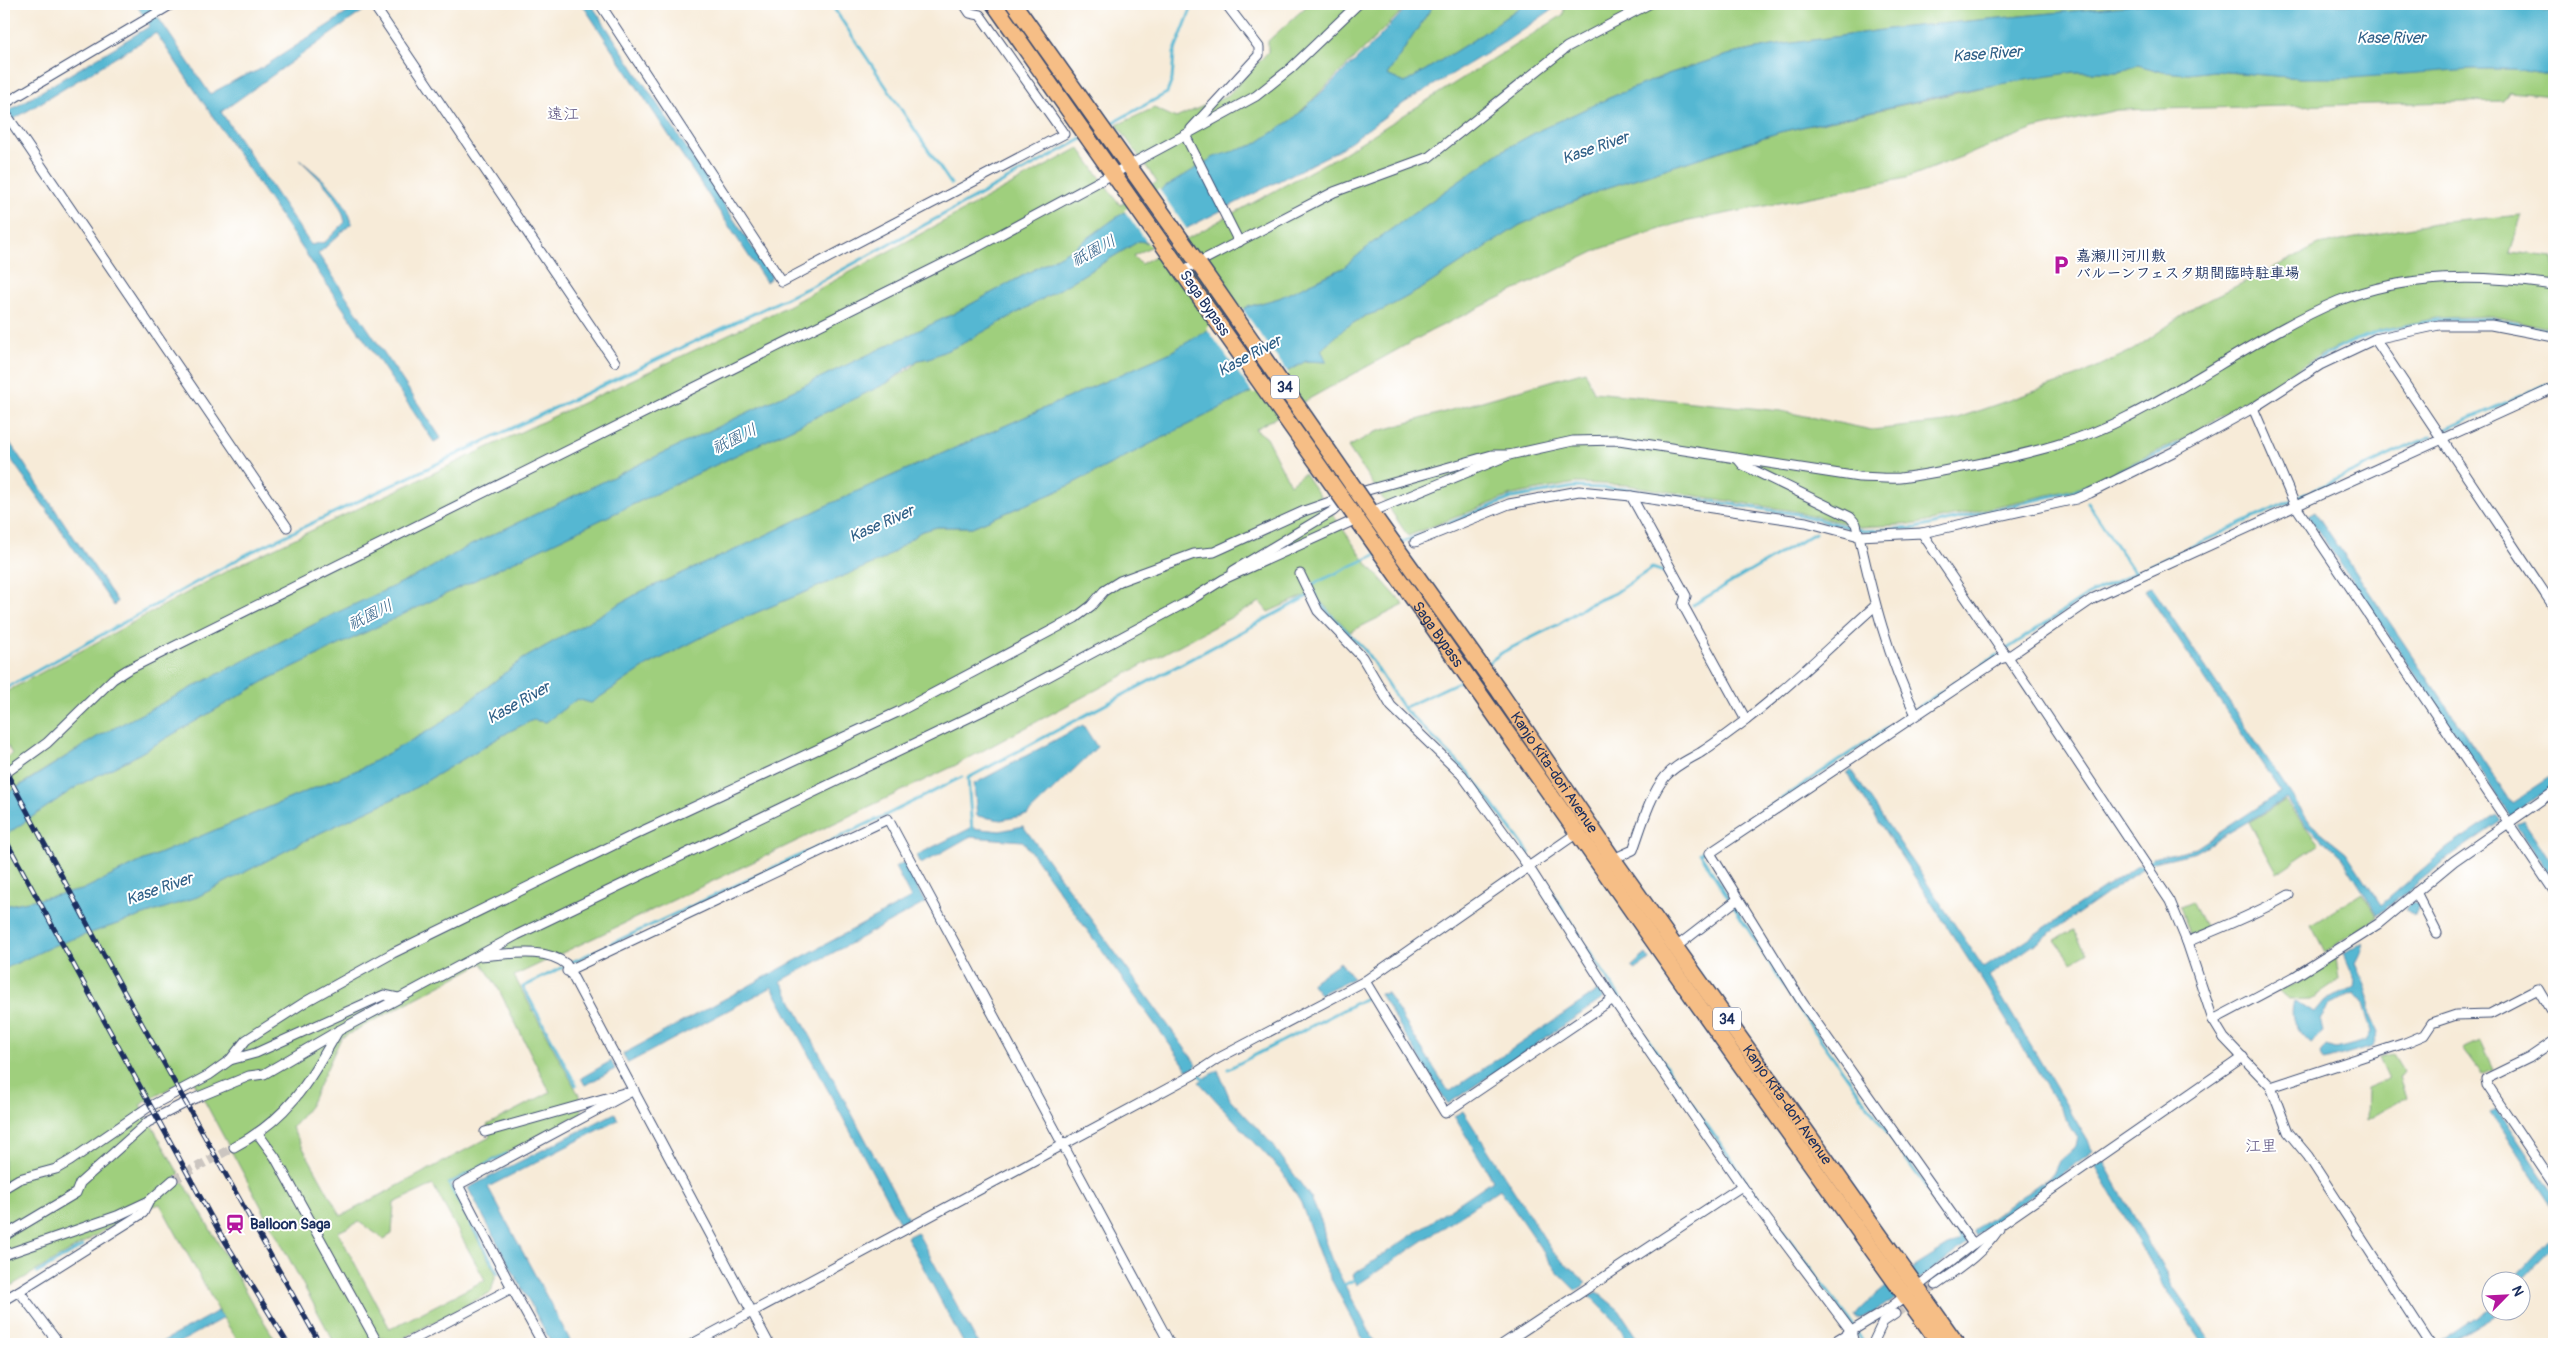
<svg xmlns="http://www.w3.org/2000/svg" width="2558" height="1348" font-family="Pangolin,'Klee One',sans-serif">
<style>
.green{fill:#9fcf7d;stroke:#5d7f6e;fill-rule:evenodd}
.water{fill:#54b7d2;stroke:#387398}
.pier{fill:#f7ebd8}
.lines{fill:none;stroke-linecap:round;stroke-linejoin:round}
.stream{stroke:#54b7d2;stroke-width:3}
.minor-tunnel{stroke:#cbc5c0;stroke-width:9;stroke-dasharray:9 4.5;stroke-linecap:butt}
.minor-casing{stroke:#3c4b70;stroke-width:11}
.trunk-casing{stroke:#3c4b70;stroke-width:18}
.minor{stroke:#fff;stroke-width:9}
.trunk{stroke:#f6be86;stroke-width:15}
.rail-casing{stroke:#1b2f5e;stroke-width:5}
.rail{stroke:#fff;stroke-width:3;stroke-dasharray:9;stroke-linecap:butt}
.trunk-bridge-casing{stroke:#3c4b70;stroke-width:18;stroke-linecap:butt}
.trunk-bridge{stroke:#f6be86;stroke-width:15}
.labels{text-anchor:middle;stroke-width:4;stroke-linejoin:round;paint-order:stroke}
.shield{fill:#fff;stroke:#5f6d8e;stroke-width:1}
.shield-label{font-size:14px;font-weight:bold;fill:#1b2f5e}
.poi-label{font-size:15px;font-weight:bold;fill:#1b2f5e;stroke:#fff;text-anchor:start}
.street-label{font-size:15px;fill:#1b2f5e;stroke:#fff}
.water-label{font-size:16px;font-style:italic;fill:#2f5f87;stroke:#fff}
.neighbourhood-label{font-size:16px;fill:#5b517f;stroke:#fff}
</style>
<rect width="100%" height="100%" fill="#fff"/>
<filter id="ink" filterUnits="userSpaceOnUse"><feTurbulence type="fractalNoise" baseFrequency=".02" numOctaves="2"/><feDisplacementMap in="SourceGraphic" scale="10" xChannelSelector="R" yChannelSelector="G"/><feConvolveMatrix kernelMatrix="1 2 1 2 8 2 1 2 1" color-interpolation-filters="sRGB"/></filter>
<filter id="wash" filterUnits="userSpaceOnUse"><feTurbulence type="fractalNoise" baseFrequency=".0096" numOctaves="4" result="noise"/><feDisplacementMap in="SourceGraphic" scale="20" xChannelSelector="R" yChannelSelector="G"/><feGaussianBlur stdDeviation="1.12" result="paint"/><feColorMatrix in="noise" values="0 0 0 0 0 0 0 0 0 0 0 0 0 0 0 0 0 1.4 0 .05"/><feComposite in="paint" operator="in"/></filter>
<g filter="url(#wash)">
<rect width="100%" height="100%" fill="#f7ebd8"/>
<g class="green">
<path d="M 1309,4 L 1409,4 L 1292,120 L 1254,145 L 1214,158 L 1117,217 L 1077,246 L 953,314 L 467,547 L 420,574 L 334,614 L 97,737 L 4,795 L 4,759 L 12,754 L 4,739 L 4,693 L 234,567 L 784,308 L 1079,148 L 1120,205 L 1157,182 L 1117,125 L 1154,108 L 1176,118 L 1228,95 L 1268,52 L 1268,41 Z"/>
<path d="M 1434,4 L 1524,4 L 1478,37 L 1405,83 L 1387,75 Z"/>
<path d="M 1565,4 L 2146,4 L 1896,28 L 1772,46 L 1727,55 L 1668,74 L 1609,98 L 1542,129 L 1502,151 L 1376,240 L 1343,268 L 1279,298 L 1247,307 L 1169,353 L 851,494 L 737,549 L 642,591 L 523,659 L 437,726 L 362,768 L 142,861 L 82,890 L 4,906 L 4,836 L 79,785 L 132,758 L 270,678 L 887,383 L 911,368 L 918,360 L 929,358 L 960,345 L 1060,289 L 1139,241 L 1156,244 L 1133,256 L 1141,264 L 1342,154 L 1563,15 Z"/>
<path d="M 2495,4 L 2554,4 L 2554,12 L 2497,5 Z"/>
<path d="M 2138,65 L 2163,72 L 2188,74 L 2214,71 L 2301,78 L 2470,69 L 2514,69 L 2554,76 L 2554,96 L 2509,92 L 2503,101 L 2117,110 L 2034,129 L 1906,178 L 1679,223 L 1600,249 L 1431,331 L 1255,429 L 1266,437 L 1290,484 L 1304,473 L 1365,561 L 1404,605 L 1350,632 L 1322,603 L 1304,596 L 1268,612 L 1260,602 L 954,766 L 514,976 L 579,1095 L 582,1113 L 448,1183 L 496,1274 L 491,1292 L 398,1341 L 378,1337 L 378,1344 L 335,1344 L 191,1076 L 140,1105 L 251,1301 L 278,1344 L 240,1344 L 221,1315 L 160,1204 L 137,1211 L 4,1290 L 4,969 L 55,945 L 197,897 L 320,833 L 408,792 L 510,731 L 533,720 L 546,722 L 577,699 L 591,703 L 648,665 L 722,627 L 884,559 L 920,532 L 937,527 L 972,527 L 1058,491 L 1244,396 L 1306,361 L 1326,362 L 1321,350 L 1345,328 L 1365,316 L 1383,310 L 1421,289 L 1520,225 L 1603,189 L 1780,132 L 2020,79 L 2074,72 L 2119,72 ZM 482,963 L 498,988 L 550,1092 L 487,1125 L 490,1137 L 341,1216 L 292,1128 L 310,1105 L 341,1038 ZM 433,1185 L 485,1280 L 390,1329 L 338,1232 L 359,1222 L 384,1239 L 392,1234 L 394,1203 Z"/>
<path d="M 2522,215 L 2510,252 L 2554,257 L 2554,329 L 2492,316 L 2437,318 L 2379,330 L 2322,354 L 2183,439 L 2079,488 L 1917,524 L 1860,527 L 1794,511 L 1626,485 L 1576,483 L 1512,495 L 1408,536 L 1348,447 L 1376,432 L 1585,371 L 1594,392 L 1781,411 L 1872,430 L 1946,422 L 2076,377 L 2133,350 L 2196,306 L 2319,245 L 2434,223 Z"/>
<path d="M 2285,801 L 2319,844 L 2277,873 L 2249,822 Z"/>
<path d="M 2362,893 L 2378,917 L 2325,952 L 2311,925 Z"/>
<path d="M 2192,902 L 2206,928 L 2191,936 L 2180,907 Z"/>
<path d="M 2073,930 L 2087,953 L 2071,962 L 2055,940 Z"/>
<path d="M 2336,958 L 2339,980 L 2311,999 L 2289,1000 L 2278,990 L 2305,980 Z"/>
<path d="M 2480,1041 L 2493,1069 L 2482,1074 L 2463,1049 Z"/>
<path d="M 2393,1054 L 2404,1072 L 2399,1078 L 2406,1097 L 2366,1120 L 2367,1088 L 2389,1079 L 2379,1057 Z"/>
</g>
<g class="water">
<path d="M 136,4 L 149,4 L 210,94 L 241,77 L 257,71 L 361,4 L 373,4 L 221,112 L 311,245 L 325,242 L 345,222 C 339,195 318,178 299,159 C 321,178 345,195 352,223 L 318,254 L 441,438 L 434,442 L 156,33 L 4,125 L 4,114 L 150,26 Z"/>
<path d="M 582,4 L 591,4 L 772,277 L 766,282 Z"/>
<path d="M 1410,4 L 1434,4 L 1387,75 L 1405,83 L 1478,37 L 1524,4 L 1560,4 L 1505,42 L 1404,103 L 1337,151 L 1156,244 L 1139,241 L 1060,289 L 960,345 L 929,358 L 918,360 L 887,383 L 270,678 L 132,758 L 79,785 L 4,836 L 4,796 L 97,737 L 334,614 L 420,574 L 467,547 L 953,314 L 1077,246 L 1117,217 L 1214,157 L 1254,145 L 1292,120 L 1370,47 Z"/>
<path d="M 2146,4 L 2495,4 L 2554,12 L 2554,76 L 2514,69 L 2470,69 L 2351,78 L 2301,78 L 2214,71 L 2188,74 L 2163,72 L 2138,65 L 2119,72 L 2074,72 L 1965,90 L 1780,132 L 1603,189 L 1520,225 L 1421,289 L 1383,310 L 1365,316 L 1345,328 L 1321,350 L 1327,362 L 1306,361 L 1244,396 L 1058,491 L 972,527 L 937,527 L 920,532 L 884,559 L 722,627 L 648,665 L 591,703 L 577,699 L 546,722 L 533,720 L 510,731 L 408,792 L 320,833 L 197,897 L 55,945 L 4,969 L 4,906 L 82,890 L 142,861 L 362,768 L 437,726 L 523,659 L 642,591 L 737,549 L 851,494 L 1169,353 L 1247,307 L 1279,298 L 1343,268 L 1376,240 L 1502,151 L 1542,129 L 1609,98 L 1668,74 L 1727,55 L 1772,46 L 1896,28 Z"/>
<path d="M 4,434 L 117,601 L 114,606 L 4,449 Z"/>
<path d="M 2315,512 L 2512,803 L 2554,775 L 2554,786 L 2510,815 L 2308,516 Z"/>
<path d="M 2151,586 L 2311,824 L 2346,852 L 2381,905 L 2447,848 L 2496,815 L 2501,821 L 2452,855 L 2378,915 L 2340,855 L 2307,827 L 2286,799 L 2196,852 L 2154,862 L 2153,858 L 2196,848 L 2281,792 L 2145,590 Z"/>
<path d="M 1083,725 L 1097,747 L 1027,815 L 1001,820 L 977,816 L 974,784 Z"/>
<path d="M 1851,770 L 1984,968 L 2139,865 L 2142,869 L 1989,976 L 2094,1151 L 1976,1236 L 1973,1231 L 2053,1174 L 2059,1161 L 2075,1147 L 2077,1137 L 1983,982 L 1847,773 Z"/>
<path d="M 2523,820 L 2554,866 L 2554,881 L 2516,824 Z"/>
<path d="M 1023,826 L 1197,1065 L 1188,1070 L 1023,841 L 969,837 L 921,864 L 917,855 L 971,828 L 1000,831 Z"/>
<path d="M 904,862 L 925,903 L 781,981 L 908,1219 L 900,1223 L 772,987 L 628,1063 L 623,1054 L 911,898 L 895,867 Z"/>
<path d="M 2412,902 L 2419,905 L 2415,916 L 2406,909 Z"/>
<path d="M 2363,942 L 2362,950 L 2356,962 L 2369,996 L 2369,1012 L 2378,1032 L 2373,1047 L 2325,1061 L 2322,1053 L 2327,1046 L 2336,1049 L 2366,1041 L 2371,1032 L 2362,1000 L 2354,994 L 2330,1004 L 2320,1019 L 2323,1032 L 2310,1043 C 2298,1032 2288,1019 2294,1002 L 2315,1012 L 2325,1000 L 2354,988 L 2355,980 L 2344,954 Z"/>
<path d="M 1646,954 L 1650,960 L 1635,970 L 1631,967 Z"/>
<path d="M 1340,962 L 1353,978 L 1320,994 L 1311,983 Z"/>
<path d="M 1599,990 L 1604,998 L 1448,1104 L 1380,994 L 1387,993 L 1449,1092 Z"/>
<path d="M 611,1061 L 615,1069 L 585,1085 L 581,1078 Z"/>
<path d="M 1218,1070 L 1230,1099 L 1272,1144 L 1311,1198 L 1322,1223 L 1326,1244 L 1332,1261 L 1376,1344 L 1354,1344 L 1363,1339 L 1323,1264 L 1301,1203 L 1283,1173 L 1199,1082 Z"/>
<path d="M 2497,1109 L 2554,1195 L 2554,1209 L 2491,1113 Z"/>
<path d="M 1463,1111 L 1553,1252 L 1587,1283 L 1576,1291 L 1557,1272 L 1500,1189 L 1357,1285 L 1353,1275 L 1493,1180 L 1454,1116 Z"/>
<path d="M 615,1113 L 618,1120 L 488,1187 L 572,1344 L 552,1344 L 468,1188 Z"/>
<path d="M 2103,1161 L 2174,1288 L 2213,1344 L 2203,1344 L 2165,1287 L 2095,1165 Z"/>
<path d="M 917,1232 L 978,1344 L 964,1344 L 907,1237 Z"/>
<path d="M 2554,1235 L 2554,1246 L 2521,1281 L 2512,1280 Z"/>
<path d="M 1963,1237 L 1967,1243 L 1891,1302 L 1862,1318 L 1857,1319 L 1855,1316 C 1882,1284 1928,1259 1963,1237 Z"/>
<path d="M 1597,1292 L 1619,1310 L 1642,1344 L 1631,1344 L 1614,1320 L 1589,1295 Z"/>
<path d="M 2490,1308 L 2490,1310 L 2498,1311 L 2496,1315 L 2447,1344 L 2442,1344 L 2441,1341 Z"/>
<path d="M 218,1311 L 223,1318 L 177,1344 L 158,1344 Z"/>
</g>
<g class="pier">
<path d="M 1159,189 L 1188,231 L 1155,247 L 1149,245 L 1124,210 Z"/>
<path d="M 1241,307 L 1289,374 L 1253,394 L 1206,327 Z"/>
</g>
<g class="lines">
<g class="stream">
<path d="M 831,4 L 951,184"/>
<path d="M 1105,127 L 1167,93 L 1172,80 L 1174,53 L 1193,4"/>
<path d="M 2442,431 L 2554,381"/>
<path d="M 2087,502 L 2135,573"/>
<path d="M 1398,544 L 1512,498 L 1575,487 L 1628,489 L 1796,514 L 1863,531 L 1917,528 L 2078,490 L 2179,444 L 2255,401 L 2322,357 L 2353,341 L 2381,331 L 2438,320 L 2492,319 L 2554,332"/>
<path d="M 1314,593 L 1320,604 L 1365,650 L 1403,708 L 1469,773 L 1529,853"/>
<path d="M 1693,605 L 1815,533"/>
<path d="M 2007,649 L 2089,594 L 2431,436"/>
<path d="M 1485,665 L 1503,652 L 1559,624 L 1587,605 L 1615,593 L 1652,568 L 1664,572 L 1680,596"/>
<path d="M 4,689 L 249,553 L 818,283 L 1082,139"/>
<path d="M 1403,708 L 1465,679"/>
<path d="M 972,831 L 968,778 L 1314,593 L 1311,585 L 1377,554"/>
<path d="M 2138,869 L 2156,859"/>
<path d="M 1540,874 C 1637,1028 1741,1178 1851,1322 L 1864,1344"/>
<path d="M 572,962 L 886,815 L 962,777"/>
<path d="M 563,967 L 523,987 L 576,1085"/>
<path d="M 1191,1064 L 1206,1082"/>
<path d="M 1228,1069 L 1368,997"/>
<path d="M 1962,1242 L 1956,1229 L 1796,1005 L 1700,853 L 1997,655"/>
<path d="M 37,1273 L 83,1246"/>
<path d="M 498,1273 L 449,1184 L 506,1154"/>
<path d="M 1342,1286 L 1356,1279"/>
<path d="M 4,1293 L 5,1292"/>
</g>
</g>
</g>
<g filter="url(#ink)">
<g class="lines">
<g class="minor-tunnel">
<path d="M 173,1180 L 234,1147"/>
<path d="M 1895,1314 L 1936,1285"/>
</g>
<defs>
<g id="minor">
<path d="M 373,4 L 615,362"/>
<path d="M 600,4 L 782,282 L 1064,134 L 980,15 L 970,13 L 964,4"/>
<path d="M 4,104 L 172,4"/>
<path d="M 4,111 L 287,527"/>
<path d="M 1191,129 L 1259,55 L 1259,47 L 1226,4"/>
<path d="M 1185,135 L 1239,242"/>
<path d="M 1182,271 L 1334,192 L 1429,157 L 1567,47 L 1649,4"/>
<path d="M 2375,339 L 2439,325 L 2491,325 L 2554,337"/>
<path d="M 2253,408 L 2295,505 L 2554,891"/>
<path d="M 1631,496 L 1686,596 L 1683,605 L 1746,720"/>
<path d="M 1371,512 L 1509,455 L 1573,441 L 1619,440 L 1859,477 C 1872,477 1887,479 1900,478 C 1926,475 1953,469 1978,464 C 2030,453 2082,441 2129,416 C 2199,381 2267,331 2338,301 C 2406,273 2483,275 2554,285"/>
<path d="M 1922,533 L 2076,499 L 2090,493 L 2173,452 L 2253,408 L 2320,365 L 2375,339 L 2554,607"/>
<path d="M 1415,542 L 1509,504 L 1579,491 L 1631,496 L 1806,522 L 1859,536 L 1856,524 L 1850,517 L 1743,465 L 1738,459"/>
<path d="M 1233,571 L 1333,511 L 1346,499"/>
<path d="M 1300,574 L 1318,611 L 1362,657 L 1391,706 L 1462,775 L 1528,866 L 1613,999 L 1742,1186 L 1851,1331 L 1854,1344"/>
<path d="M 1916,715 C 1888,658 1873,598 1859,536 L 1922,533 L 2000,648 L 2008,657 L 2000,659 L 1710,853 L 1802,1002 L 1973,1244"/>
<path d="M 4,774 L 47,743 L 113,679 L 127,670 L 979,246 L 1185,135 L 1256,96 L 1290,69 L 1358,4"/>
<path d="M 1613,859 L 1633,850 C 1641,828 1650,795 1665,777 C 1674,766 1688,760 1700,753 C 1716,743 1731,731 1746,720 C 1792,685 1832,644 1875,606"/>
<path d="M 2416,892 L 2437,933"/>
<path d="M 2187,942 C 2222,927 2256,914 2289,895"/>
<path d="M 1676,947 L 1738,899"/>
<path d="M 479,956 C 506,955 544,946 566,964 L 769,1344"/>
<path d="M 567,971 L 888,819 L 1170,1344"/>
<path d="M 1365,981 L 1445,1113 L 1613,999"/>
<path d="M 2213,1020 L 2294,977 L 2378,924 L 2454,861 L 2554,791"/>
<path d="M 2554,1041 L 2529,1058 L 2486,1079 L 2487,1085 L 2554,1185"/>
<path d="M 230,1060 L 256,1053 L 384,995 L 398,998"/>
<path d="M 2271,1087 L 2405,1043 L 2424,1035 L 2432,1023 L 2456,1015 L 2490,1014 L 2538,989 L 2554,1016"/>
<path d="M 485,1132 L 624,1093"/>
<path d="M 258,1134 L 275,1157 L 378,1344"/>
<path d="M 234,1147 C 289,1118 308,1083 338,1031"/>
<path d="M 4,1188 L 19,1179 L 56,1169 L 70,1161 L 147,1108 L 209,1075 L 230,1060 L 246,1040 L 305,1002 L 393,953 L 636,834 L 900,711 L 1075,618 L 1091,606 L 1104,591 L 1120,581 L 1194,554 L 1214,552 L 1304,511 L 1350,495 L 1492,455 L 1509,455"/>
<path d="M 4,1236 L 76,1193 L 80,1183 L 148,1122 L 191,1100 L 249,1076 L 264,1074 L 338,1031 L 517,935 L 999,703 L 1187,602 L 1224,579 L 1357,519"/>
<path d="M 4,1255 L 117,1216 L 149,1201"/>
<path d="M 1936,1285 C 1960,1268 1982,1254 1999,1229"/>
<path d="M 512,1288 L 458,1185 L 634,1090"/>
<path d="M 4,1300 L 19,1291"/>
<path d="M 59,1344 L 19,1291 L 143,1213 L 149,1201 L 173,1180"/>
<path d="M 405,1344 L 512,1288 L 543,1344"/>
<path d="M 692,1344 L 1193,1075 L 1217,1059 L 1365,981 L 1580,831"/>
<path d="M 1503,1344 L 1742,1186"/>
<path d="M 1830,1344 L 1888,1309 L 1973,1244 L 2243,1057"/>
<path d="M 1875,1344 L 1874,1341 L 1883,1322 L 1895,1314"/>
<path d="M 2430,1344 L 2308,1156 L 2288,1132 L 2271,1087 L 2224,1038 L 2213,1020 L 2187,942 L 2170,901 L 2008,657 L 2094,598 L 2554,388"/>
</g>
<g id="trunk">
<path d="M 994,4 L 1184,275"/>
<path d="M 1014,4 L 1200,266"/>
<path id="s1" d="M 1369,509 L 1499,691 L 1613,859 L 1957,1344"/>
<path id="s2" d="M 1354,515 C 1549,791 1741,1070 1940,1344"/>
</g>
</defs>
<use href="#minor" class="minor-casing"/>
<use href="#trunk" class="trunk-casing"/>
<use href="#minor" class="minor"/>
<use href="#trunk" class="trunk"/>
<defs>
<g id="rail">
<path d="M 4,768 L 112,970 L 320,1344"/>
<path d="M 4,837 L 220,1233 L 288,1344"/>
</g>
</defs>
<use href="#rail" class="rail-casing"/>
<use href="#rail" class="rail"/>
<defs>
<g id="trunk-bridge">
<path d="M 1200,266 L 1369,509"/>
<path d="M 1184,275 L 1354,515"/>
</g>
</defs>
<use href="#trunk-bridge" class="trunk-bridge-casing"/>
<use href="#trunk-bridge" class="trunk-bridge"/>
</g>
</g>
<defs>
<symbol id="parking-bare" viewBox="-9 -9 18 18"><path d="M-3.5-5.5H1a3.5 3.5 0 0 1 0 7H-1V5.5H-3.5ZM-1-3.4V-.6H.8a1.4 1.4 0 0 0 0-2.8Z" fill="#b5179e" stroke="#fff" stroke-width="2.5" paint-order="stroke"/></symbol>
<symbol id="station-bare" viewBox="-9 -9 18 18"><path d="M-3-6H3Q5-6 5-4V2Q5 4 3 4L4.5 6H3L1.5 4h-3L-3 6H-4.5L-3 4Q-5 4-5 2V-4Q-5-6-3-6ZM-3.5-4v3h7v-3ZM-3.5 1v1.5H-2V1ZM2 1v1.5H3.5V1Z" fill="#b5179e" stroke="#fff" stroke-width="2.5" paint-order="stroke"/></symbol>
</defs>
<g fill-rule="evenodd">
<use href="#parking-bare" x="2047" y="251" width="28" height="28"/>
<use href="#station-bare" x="221" y="1210" width="28" height="28"/>
</g>
<g class="labels">
<g class="shield">
<rect x="1271" y="375.5" width="28" height="23" rx="4"/>
<rect x="1713" y="1007.5" width="28" height="23" rx="4"/>
</g>
<g class="shield-label">
<text x="1285" y="392">34</text>
<text x="1727" y="1024">34</text>
</g>
<g class="poi-label">
<text x="2076" y="261">嘉瀬川河川敷<tspan x="2076" dy="17">バルーンフェスタ期間臨時駐車場</tspan></text>
<text x="250" y="1229">Balloon Saga</text>
</g>
<g class="street-label">
<text transform="translate(1205 303) rotate(55)" y="5">Saga Bypass</text>
<text dy="5" stroke="none"><textPath href="#s2" startOffset="146">Saga Bypass</textPath></text>
<text dy="5" stroke="none"><textPath href="#s1" startOffset="322">Kanjo Kita-dori Avenue</textPath></text>
<text dy="5" stroke="none"><textPath href="#s1" startOffset="728">Kanjo Kita-dori Avenue</textPath></text>
</g>
<g class="water-label">
<text x="2391" y="43">Kase River</text>
<text transform="translate(1987 53) rotate(-4)" y="6">Kase River</text>
<text transform="translate(1595 147) rotate(-19)" y="6">Kase River</text>
<text transform="translate(1093 250) rotate(-28)" y="6">祇園川</text>
<text transform="translate(1249 355) rotate(-28)" y="6">Kase River</text>
<text transform="translate(734 438) rotate(-26)" y="6">祇園川</text>
<text transform="translate(881 523) rotate(-24)" y="6">Kase River</text>
<text transform="translate(370 614) rotate(-26)" y="6">祇園川</text>
<text transform="translate(518 702) rotate(-29)" y="6">Kase River</text>
<text transform="translate(159 888) rotate(-19)" y="6">Kase River</text>
</g>
<g class="neighbourhood-label">
<text x="563" y="119">遠江</text>
<text x="2261" y="1151">江里</text>
</g>
</g>
<rect width="2558" height="1348" fill="none" stroke="#fff" stroke-width="20"/>
<g transform="translate(2506 1296) rotate(66)"><circle r="24" fill="#ffffff" stroke="#a4acbf"/>
<path d="M0-4L9 19L0 12L-9 19Z" fill="#b5179e"/>
<text y="-8" font-size="14" font-weight="bold" text-anchor="middle" fill="#1b2f5e">N</text>
</g>
</svg>
